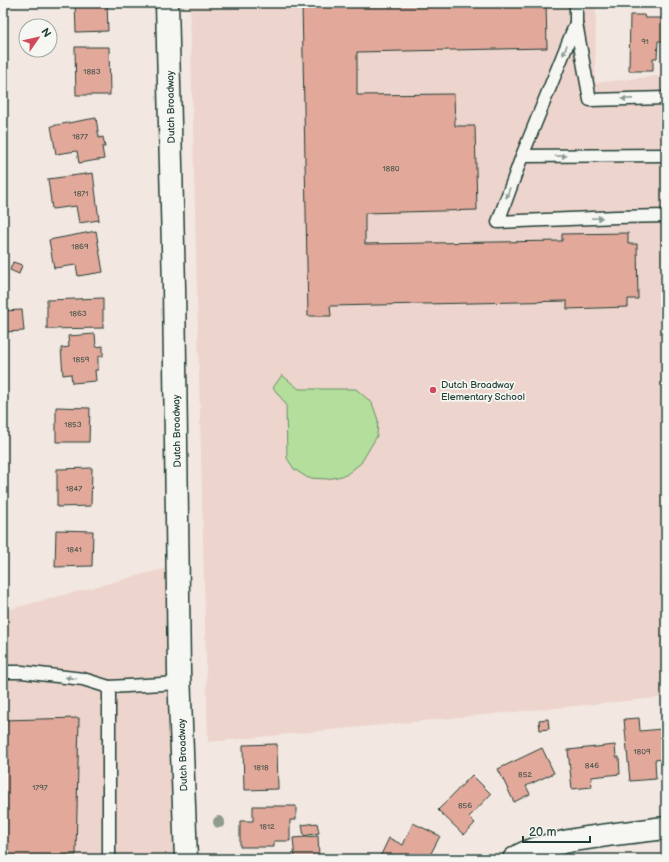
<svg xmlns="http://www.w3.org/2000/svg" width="669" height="862" font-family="'Balsamiq Sans',sans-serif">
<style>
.built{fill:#edd4cc}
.green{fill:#b3de9b;stroke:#698e68}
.building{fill:#e2a99b;stroke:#1f3d34}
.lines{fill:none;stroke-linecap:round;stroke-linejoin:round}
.service-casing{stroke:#1f3d34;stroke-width:15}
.minor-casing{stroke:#1f3d34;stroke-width:25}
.secondary-casing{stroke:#1f3d34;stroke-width:25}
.service{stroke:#f6f6f2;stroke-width:12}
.minor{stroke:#f6f6f2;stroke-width:22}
.secondary{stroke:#f6f6f2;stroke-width:22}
.tree{fill:#8e9b8d}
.oneway{fill:#8a9a93}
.poi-dot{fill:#d1495b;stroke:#f6f6f2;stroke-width:1.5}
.labels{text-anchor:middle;stroke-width:3.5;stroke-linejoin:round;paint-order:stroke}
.number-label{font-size:8px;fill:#50584e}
.street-label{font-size:10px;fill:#1f3d34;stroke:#f6f6f2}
.poi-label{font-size:10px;fill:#1f3d34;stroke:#f6f6f2;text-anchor:start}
</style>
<rect width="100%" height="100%" fill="#f2e7e1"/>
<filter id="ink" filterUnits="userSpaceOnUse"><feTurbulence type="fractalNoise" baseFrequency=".025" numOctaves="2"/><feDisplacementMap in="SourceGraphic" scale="8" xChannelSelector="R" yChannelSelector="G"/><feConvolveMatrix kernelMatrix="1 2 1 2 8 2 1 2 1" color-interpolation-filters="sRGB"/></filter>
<g filter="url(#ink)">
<g class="built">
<path d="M 190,3 L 596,3 L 595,83 L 666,75 L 666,697 L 208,742 Z"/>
<path d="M 171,567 L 179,859 L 3,859 L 3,611 Z"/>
</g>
<g class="green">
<path d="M 282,375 L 299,389 L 356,389 L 372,403 L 378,420 L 377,436 L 361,463 L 346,475 L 328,479 L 308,478 L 294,469 L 287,458 L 286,404 L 273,388 Z"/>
<path d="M 666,570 L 666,614 C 658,605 662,583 664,572 Z"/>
</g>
<g class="building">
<path d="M 3,3 L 10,3 L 8,9 L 3,8 Z"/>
<path d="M 75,3 L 107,3 L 108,31 L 76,32 Z"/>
<path d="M 302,3 L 546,3 L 547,48 L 357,52 L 357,95 L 454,94 L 455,126 L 475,126 L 477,210 L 365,213 L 365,244 L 562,241 L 562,234 L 628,233 L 628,244 L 637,244 L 638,299 L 628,299 L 628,307 L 567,309 L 567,301 L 330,306 L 331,316 L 308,316 Z"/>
<path d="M 630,15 L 644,15 L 645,18 L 666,18 L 666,36 L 663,36 L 664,41 L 658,41 L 657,58 L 653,58 L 653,71 L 629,71 Z"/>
<path d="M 75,47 L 109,47 L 110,95 L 76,95 Z"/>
<path d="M 96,118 L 99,138 L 103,137 L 105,147 L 102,147 L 104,159 L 79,163 L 77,151 L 56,154 L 51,126 Z"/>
<path d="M 93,173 L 99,220 L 79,223 L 76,206 L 52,209 L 48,179 Z"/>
<path d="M 96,231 L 103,272 L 78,276 L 76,265 L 54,268 L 49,240 Z"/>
<path d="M 13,262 L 22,265 L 19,274 L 10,270 Z"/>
<path d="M 103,298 L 103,328 L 47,329 L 47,300 Z"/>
<path d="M 22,310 L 24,331 L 4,332 L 3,311 Z"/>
<path d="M 95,334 L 96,347 L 103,346 L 103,356 L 98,357 L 98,370 L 95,370 L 96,381 L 72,383 L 71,374 L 63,375 L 61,348 L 69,347 L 68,336 Z"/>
<path d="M 56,407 L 90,408 L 89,442 L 56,442 Z"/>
<path d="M 92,468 L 91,506 L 57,507 L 57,469 Z"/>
<path d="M 56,530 L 93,531 L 92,566 L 55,567 Z"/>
<path d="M 79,718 L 76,855 L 3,858 L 3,720 Z"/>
<path d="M 639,718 L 640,731 L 662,729 L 663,746 L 661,746 L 662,759 L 655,760 L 656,779 L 630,781 L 624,719 Z"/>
<path d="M 548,719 L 549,729 L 540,730 L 539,720 Z"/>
<path d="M 277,744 L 278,789 L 244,790 L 243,745 Z"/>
<path d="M 615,745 L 616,757 L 619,757 L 620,774 L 591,777 L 592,787 L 572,789 L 568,750 Z"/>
<path d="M 542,748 L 554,773 L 526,786 L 530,794 L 514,802 L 498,769 Z"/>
<path d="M 472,775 L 491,794 L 469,817 L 475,823 L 464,835 L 438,810 Z"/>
<path d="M 253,806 L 296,806 L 296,820 L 290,820 L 290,841 L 274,841 L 274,847 L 240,847 L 240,821 L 253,821 Z"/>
<path d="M 317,823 L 319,833 L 304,836 L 302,825 Z"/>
<path d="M 413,823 L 440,836 L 428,859 L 379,859 L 389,838 L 403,845 Z"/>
<path d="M 318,836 L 319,857 L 295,859 L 293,838 Z"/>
</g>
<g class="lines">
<defs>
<g id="service">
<path d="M 576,23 L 576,3"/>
<path d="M 666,98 L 590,100 L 576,23 L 522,156 L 498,222 L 617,217 L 666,216"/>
<path d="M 522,156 L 666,155"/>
<path d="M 3,672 L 22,672 L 83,679 L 109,687 L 180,683"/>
<path d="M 109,859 L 109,687"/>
</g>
<path id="minor" d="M 514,859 C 529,848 551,845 569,841 C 601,835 633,832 666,828"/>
<path id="secondary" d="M 167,3 L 174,287 L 179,672 L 186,859"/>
</defs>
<use href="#service" class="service-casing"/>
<use href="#minor" class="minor-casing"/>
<use href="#secondary" class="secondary-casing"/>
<use href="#service" class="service"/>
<use href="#minor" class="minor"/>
<use href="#secondary" class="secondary"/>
</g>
<circle class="tree" cx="219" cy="822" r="6"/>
<defs><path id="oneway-solid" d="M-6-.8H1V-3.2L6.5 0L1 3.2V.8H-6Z"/></defs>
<g class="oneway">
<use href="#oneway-solid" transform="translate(565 50) rotate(112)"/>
<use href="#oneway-solid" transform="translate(627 99) rotate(179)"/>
<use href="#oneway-solid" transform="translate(561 156) rotate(-1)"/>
<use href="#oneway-solid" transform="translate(508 193) rotate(110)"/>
<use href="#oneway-solid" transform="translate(597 218) rotate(-3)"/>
<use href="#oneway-solid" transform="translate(71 678) rotate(-173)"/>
</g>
</g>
<circle class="poi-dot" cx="433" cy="390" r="4"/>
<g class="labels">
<g class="number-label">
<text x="645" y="44">91</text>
<text x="92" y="74">1883</text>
<text x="80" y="139">1877</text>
<text x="391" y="171">1880</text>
<text x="81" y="196">1871</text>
<text x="80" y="249">1869</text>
<text x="78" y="316">1863</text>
<text x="81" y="362">1859</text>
<text x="73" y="427">1853</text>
<text x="74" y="491">1847</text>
<text x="74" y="552">1841</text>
<text x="642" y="754">1809</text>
<text x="592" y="768">846</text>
<text x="261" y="770">1818</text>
<text x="525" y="777">852</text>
<text x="40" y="790">1797</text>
<text x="465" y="808">856</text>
<text x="267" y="829">1812</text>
</g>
<g class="street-label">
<text transform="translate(170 107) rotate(-91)" y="4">Dutch Broadway</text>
<text transform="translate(176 431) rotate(-91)" y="4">Dutch Broadway</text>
<text transform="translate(182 755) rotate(-92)" y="4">Dutch Broadway</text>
</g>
<g class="poi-label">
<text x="441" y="388">Dutch Broadway<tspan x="441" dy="12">Elementary School</tspan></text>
</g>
</g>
<rect width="669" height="862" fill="none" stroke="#f6f6f2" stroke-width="16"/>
<rect x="8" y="8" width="653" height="846" fill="none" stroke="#1f3d34" stroke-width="1.5" filter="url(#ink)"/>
<g transform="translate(38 38) rotate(56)"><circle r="19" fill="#f6f6f2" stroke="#a0aca6"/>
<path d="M0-3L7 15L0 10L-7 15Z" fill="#d1495b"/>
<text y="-6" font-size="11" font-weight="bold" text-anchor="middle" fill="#1f3d34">N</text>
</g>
<path d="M523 836v6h67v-6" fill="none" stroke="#1f3d34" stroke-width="2"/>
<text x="529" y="836" font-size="12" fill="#1f3d34" stroke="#f6f6f2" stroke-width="3" paint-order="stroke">20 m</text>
</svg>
